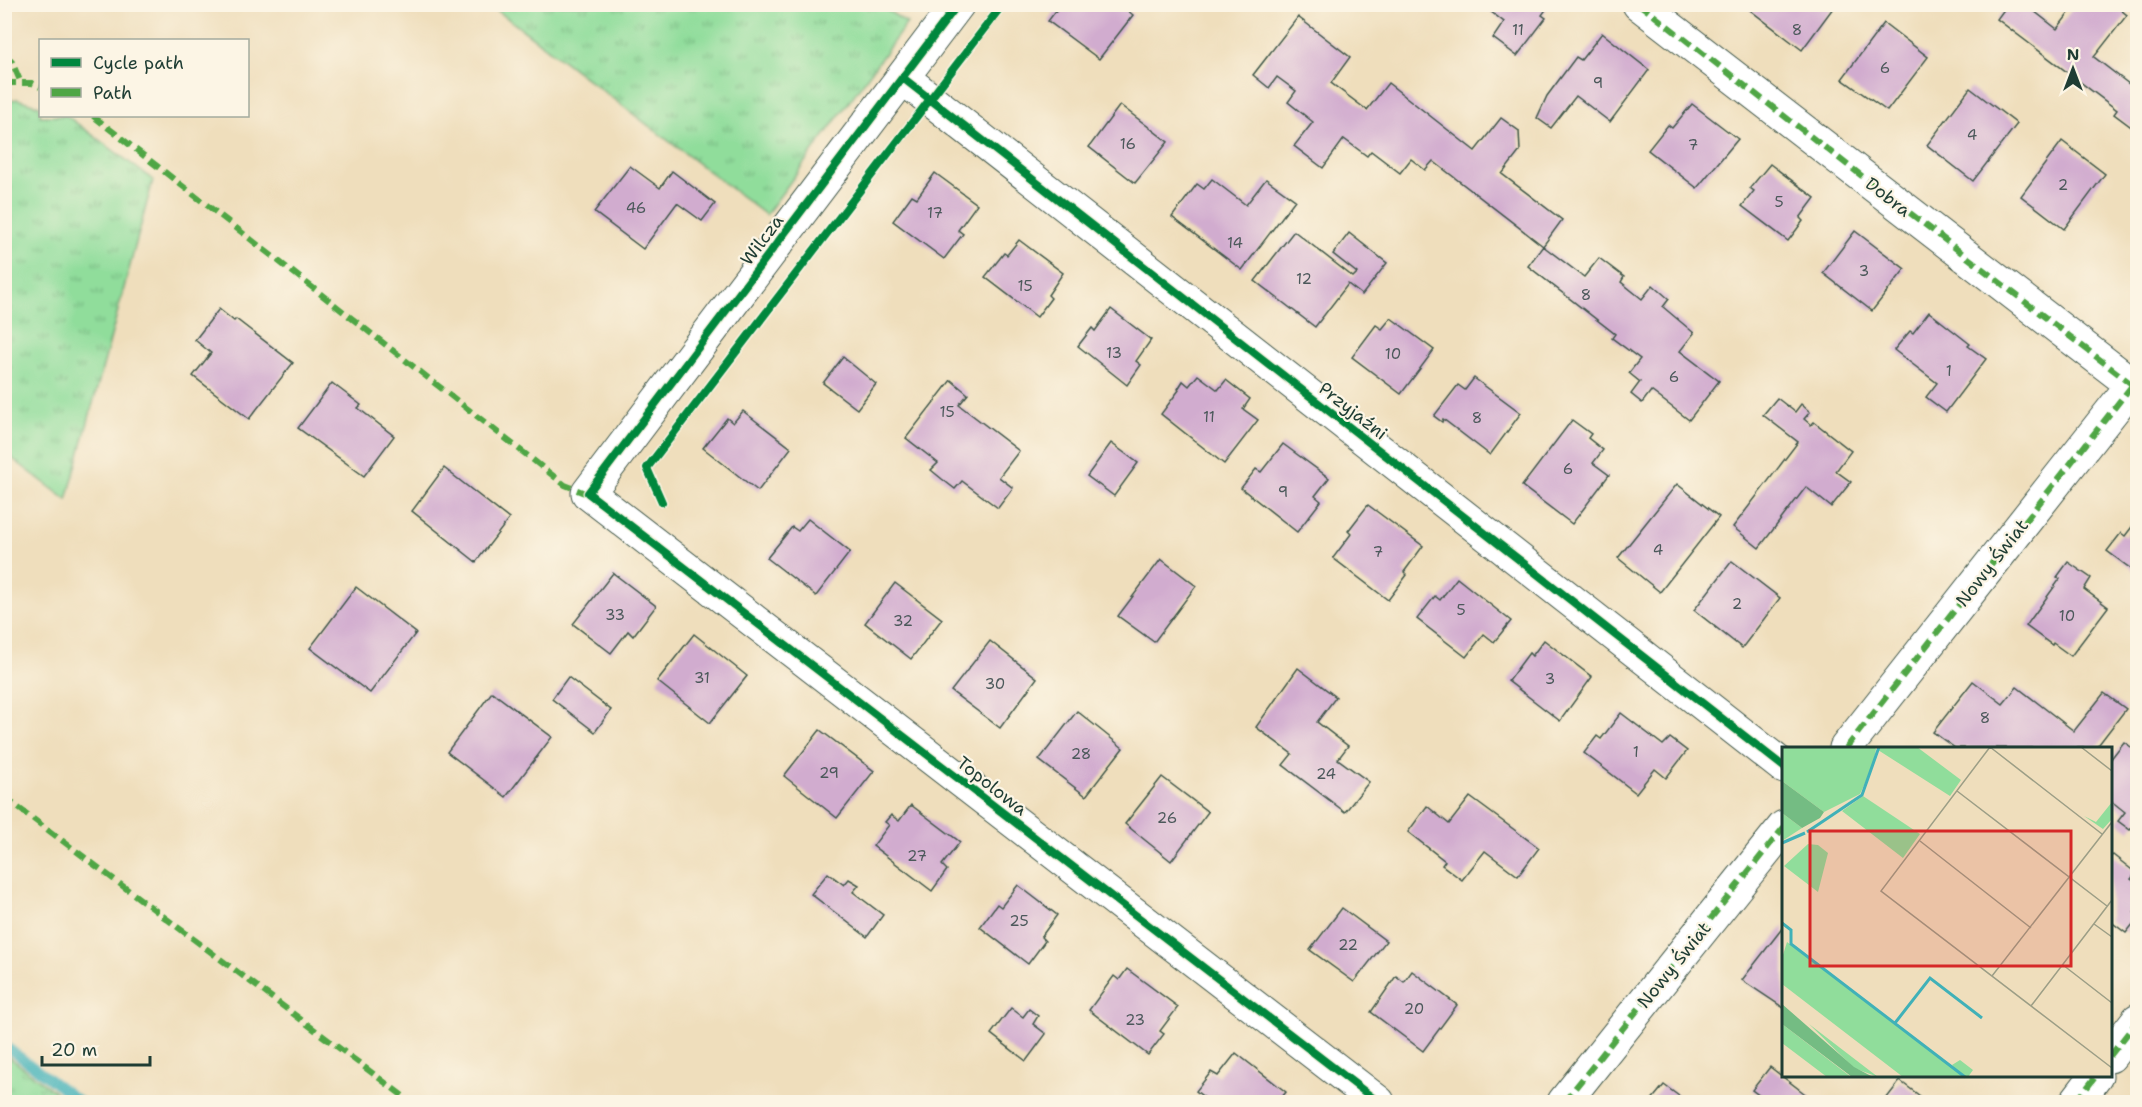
<svg xmlns="http://www.w3.org/2000/svg" width="2142" height="1107" font-family="'Shantell Sans',sans-serif">
<style>
.grass{fill:url(#grass-tufts);stroke:#588d68;stroke-width:1.5}
.lines{fill:none;stroke-linecap:round;stroke-linejoin:round}
.stream{stroke:#40b1b8;stroke-width:10}
.building{fill:#d1accf}
.minor-casing{stroke:#3e5548;stroke-width:35}
.minor{stroke:#fff;stroke-width:33}
.quiet{stroke:#4fa644;stroke-width:6;stroke-dasharray:12 6;stroke-linecap:butt}
.cycleway-casing{stroke:#fcf5e5;stroke-width:11}
.cycleway{stroke:#00873e;stroke-width:8}
.labels{text-anchor:middle;stroke-width:4.5;stroke-linejoin:round;paint-order:stroke}
.number-label{font-size:15px;fill:#4c595b}
.street-label{font-size:18px;fill:#1f3d34;stroke:#fcf5e5}
.inset-river{fill:none;stroke:#40b1b8;stroke-width:3}
.inset-road{fill:none;stroke:#9c9e86;stroke-width:1.5}
.view{fill:#d62828;fill-opacity:0.15;stroke:#d62828;stroke-width:3}
.inset-edge{fill:none;stroke:#1f3d34;stroke-width:3}
</style>
<defs>
<pattern id="grass-tufts" width="24" height="20" patternUnits="userSpaceOnUse" patternTransform="scale(1.5)"><rect width="24" height="20" fill="#90dd9b"/><path d="M3 7l-1-3M5 7V3M7 7l1-3M15 17l-1-3M17 17v-4M19 17l1-3" fill="none" stroke="#75b47f"/></pattern>
</defs>
<rect width="100%" height="100%" fill="#fcf5e5"/>
<filter id="ink" filterUnits="userSpaceOnUse"><feTurbulence type="fractalNoise" baseFrequency=".0167" numOctaves="2"/><feDisplacementMap in="SourceGraphic" scale="12" xChannelSelector="R" yChannelSelector="G"/><feConvolveMatrix kernelMatrix="1 2 1 2 8 2 1 2 1" color-interpolation-filters="sRGB"/></filter>
<filter id="wash" filterUnits="userSpaceOnUse"><feTurbulence type="fractalNoise" baseFrequency=".008" numOctaves="4" result="noise"/><feDisplacementMap in="SourceGraphic" scale="24" xChannelSelector="R" yChannelSelector="G"/><feGaussianBlur stdDeviation="1.35" result="paint"/><feColorMatrix in="noise" values="0 0 0 0 0 0 0 0 0 0 0 0 0 0 0 0 0 1.4 0 .05"/><feComposite in="paint" operator="in"/></filter>
<g filter="url(#wash)">
<rect width="100%" height="100%" fill="#efdebc"/>
<g class="grass">
<path d="M 879,5 L 907,23 L 766,215 L 490,5 Z"/>
<path d="M 17,99 L 40,106 L 40,116 L 67,116 L 153,180 L 67,500 L 5,453 L 4,102 Z"/>
<path d="M 5,1054 L 68,1102 L 5,1102 Z"/>
</g>
<g class="lines">
<path class="stream" d="M 4,1045 L 80,1102"/>
</g>
<g id="blocks">
<g class="building">
<path d="M 1061,4 L 1120,4 L 1133,15 L 1099,59 L 1048,21 Z"/>
<path d="M 1481,4 L 1550,4 L 1542,15 L 1546,18 L 1517,56 L 1493,38 L 1504,22 Z"/>
<path d="M 1754,4 L 1836,4 L 1802,50 L 1750,10 Z"/>
<path d="M 2008,4 L 2025,4 L 2057,29 L 2076,4 L 2102,4 L 2107,9 L 2111,4 L 2113,4 L 2127,15 L 2094,57 L 2138,91 L 2138,132 L 2114,114 L 2117,110 L 1997,19 Z"/>
<path d="M 1298,17 L 1350,57 L 1331,83 L 1367,110 L 1388,83 L 1475,151 L 1501,118 L 1519,131 L 1520,151 L 1502,174 L 1562,220 L 1543,246 L 1433,161 L 1425,170 L 1411,159 L 1400,173 L 1371,151 L 1367,156 L 1344,139 L 1323,168 L 1294,146 L 1313,122 L 1288,102 L 1296,91 L 1277,77 L 1269,88 L 1253,75 Z"/>
<path d="M 1884,23 L 1928,57 L 1887,111 L 1842,79 Z"/>
<path d="M 1602,33 L 1649,70 L 1610,122 L 1576,96 L 1551,128 L 1537,118 L 1547,96 L 1576,57 L 1581,60 Z"/>
<path d="M 1970,88 L 2017,124 L 1973,181 L 1927,145 Z"/>
<path d="M 1692,104 L 1738,139 L 1697,188 L 1648,150 L 1668,125 L 1672,128 Z"/>
<path d="M 1120,105 L 1168,142 L 1135,183 L 1089,147 Z"/>
<path d="M 2062,141 L 2105,174 L 2064,229 L 2021,196 Z"/>
<path d="M 1770,164 L 1815,198 L 1800,218 L 1803,221 L 1788,241 L 1742,206 L 1754,191 L 1750,188 Z"/>
<path d="M 630,166 L 660,188 L 672,171 L 715,204 L 702,221 L 677,203 L 643,249 L 594,212 Z"/>
<path d="M 935,173 L 977,204 L 958,230 L 963,234 L 944,259 L 893,221 L 912,195 L 917,198 Z"/>
<path d="M 1212,179 L 1246,205 L 1266,179 L 1295,200 L 1242,270 L 1172,217 L 1197,184 L 1204,189 Z"/>
<path d="M 1294,231 L 1353,277 L 1357,273 L 1333,254 L 1349,233 L 1387,263 L 1362,295 L 1348,284 L 1315,327 L 1255,281 Z"/>
<path d="M 1855,231 L 1905,269 L 1872,311 L 1823,273 Z"/>
<path d="M 1019,240 L 1063,273 L 1048,295 L 1051,298 L 1037,317 L 985,277 L 1004,253 L 1007,255 Z"/>
<path d="M 1543,246 L 1584,277 L 1599,258 L 1624,277 L 1621,282 L 1642,299 L 1653,285 L 1669,299 L 1663,307 L 1694,333 L 1680,351 L 1719,381 L 1689,420 L 1651,391 L 1642,403 L 1631,394 L 1640,382 L 1629,373 L 1640,359 L 1612,338 L 1615,334 L 1528,266 Z"/>
<path d="M 219,309 L 234,321 L 236,319 L 293,363 L 249,419 L 193,376 L 211,353 L 195,340 Z"/>
<path d="M 1111,309 L 1151,340 L 1136,361 L 1141,365 L 1127,385 L 1078,346 L 1092,328 L 1095,331 Z"/>
<path d="M 1929,312 L 1970,344 L 1968,346 L 1986,359 L 1946,412 L 1926,397 L 1937,383 L 1894,350 L 1910,331 L 1913,333 Z"/>
<path d="M 1391,318 L 1434,350 L 1401,394 L 1352,357 L 1376,325 L 1382,329 Z"/>
<path d="M 843,357 L 876,384 L 857,409 L 823,383 Z"/>
<path d="M 1198,375 L 1218,390 L 1226,380 L 1250,399 L 1243,409 L 1258,420 L 1224,464 L 1161,414 L 1179,390 L 1178,389 L 1183,381 L 1189,386 Z"/>
<path d="M 1474,378 L 1521,413 L 1490,455 L 1443,419 L 1442,422 L 1434,416 L 1458,385 L 1465,390 Z"/>
<path d="M 951,380 L 968,394 L 959,405 L 1019,451 L 999,477 L 1013,488 L 998,508 L 962,481 L 955,489 L 942,479 L 931,470 L 938,463 L 906,438 Z"/>
<path d="M 332,383 L 361,405 L 358,408 L 394,436 L 364,476 L 298,428 Z"/>
<path d="M 1777,398 L 1795,412 L 1801,404 L 1810,412 L 1804,419 L 1811,425 L 1814,422 L 1851,451 L 1836,471 L 1851,482 L 1831,507 L 1806,487 L 1759,548 L 1733,527 L 1798,442 L 1763,415 Z"/>
<path d="M 743,411 L 791,448 L 758,491 L 703,448 L 727,418 L 733,423 Z"/>
<path d="M 1572,420 L 1591,434 L 1588,438 L 1603,450 L 1593,463 L 1609,475 L 1572,524 L 1522,486 Z"/>
<path d="M 1111,443 L 1138,463 L 1114,496 L 1087,476 Z"/>
<path d="M 1283,444 L 1329,478 L 1315,496 L 1321,501 L 1297,532 L 1241,488 L 1256,469 L 1261,472 Z"/>
<path d="M 444,468 L 509,519 L 476,562 L 412,511 Z"/>
<path d="M 1677,484 L 1719,517 L 1660,592 L 1618,558 Z"/>
<path d="M 1368,505 L 1423,546 L 1404,572 L 1407,575 L 1388,600 L 1333,558 L 1351,534 L 1348,531 Z"/>
<path d="M 808,519 L 850,552 L 816,596 L 767,558 L 792,527 L 798,531 Z"/>
<path d="M 2138,519 L 2138,574 L 2107,551 L 2121,533 L 2125,536 Z"/>
<path d="M 1161,559 L 1196,586 L 1154,642 L 1118,616 Z"/>
<path d="M 1732,561 L 1780,598 L 1742,648 L 1694,610 Z"/>
<path d="M 2068,562 L 2091,578 L 2084,589 L 2108,607 L 2071,656 L 2053,643 L 2052,645 L 2026,626 L 2060,579 L 2057,577 Z"/>
<path d="M 613,573 L 656,606 L 633,636 L 628,631 L 611,653 L 573,624 Z"/>
<path d="M 1457,578 L 1511,621 L 1494,642 L 1484,634 L 1466,657 L 1417,619 L 1435,596 L 1440,600 Z"/>
<path d="M 895,583 L 942,619 L 911,659 L 865,623 Z"/>
<path d="M 356,587 L 416,633 L 370,693 L 310,648 Z"/>
<path d="M 694,634 L 747,676 L 710,723 L 657,681 Z"/>
<path d="M 1544,640 L 1592,677 L 1560,721 L 1508,681 L 1529,653 L 1532,656 Z"/>
<path d="M 990,641 L 1037,678 L 1000,728 L 951,691 Z"/>
<path d="M 1298,668 L 1336,697 L 1317,722 L 1348,746 L 1338,759 L 1369,782 L 1345,812 L 1283,765 L 1292,754 L 1256,727 Z"/>
<path d="M 568,677 L 611,710 L 595,732 L 552,699 Z"/>
<path d="M 1973,681 L 2003,704 L 2017,687 L 2074,731 L 2104,693 L 2126,709 L 2096,748 L 1955,748 L 1933,732 Z"/>
<path d="M 492,692 L 552,737 L 506,797 L 447,752 Z"/>
<path d="M 1077,711 L 1123,748 L 1086,796 L 1039,760 Z"/>
<path d="M 1621,713 L 1663,745 L 1670,738 L 1687,751 L 1666,778 L 1655,769 L 1636,793 L 1584,753 L 1597,736 L 1601,739 Z"/>
<path d="M 820,730 L 874,771 L 837,818 L 784,776 Z"/>
<path d="M 2124,742 L 2138,752 L 2138,821 L 2130,830 L 2118,821 L 2125,812 L 2110,800 L 2110,760 Z"/>
<path d="M 1162,777 L 1208,812 L 1171,861 L 1125,824 Z"/>
<path d="M 1470,797 L 1539,848 L 1518,876 L 1485,851 L 1462,880 L 1442,865 L 1445,861 L 1408,832 L 1427,806 L 1449,824 Z"/>
<path d="M 911,805 L 960,842 L 942,865 L 947,870 L 932,891 L 873,846 L 889,825 L 885,822 L 891,815 L 899,821 Z"/>
<path d="M 2113,855 L 2136,873 L 2131,879 L 2138,884 L 2138,907 L 2134,912 L 2138,918 L 2126,933 L 2110,921 L 2110,857 Z"/>
<path d="M 828,873 L 844,885 L 849,879 L 859,885 L 853,892 L 883,915 L 867,937 L 811,894 Z"/>
<path d="M 1018,885 L 1057,915 L 1041,937 L 1045,941 L 1028,964 L 980,927 L 997,904 L 1001,907 Z"/>
<path d="M 1342,908 L 1386,941 L 1354,982 L 1310,950 Z"/>
<path d="M 1784,926 L 1784,1008 L 1742,980 Z"/>
<path d="M 1127,969 L 1178,1007 L 1160,1031 L 1164,1034 L 1148,1055 L 1089,1010 L 1114,976 L 1119,980 Z"/>
<path d="M 1412,971 L 1457,1005 L 1423,1051 L 1371,1012 L 1396,976 L 1404,982 Z"/>
<path d="M 1011,1008 L 1023,1017 L 1029,1009 L 1038,1016 L 1033,1024 L 1046,1034 L 1026,1061 L 991,1034 Z"/>
<path d="M 1236,1053 L 1286,1092 L 1278,1102 L 1210,1102 L 1196,1091 L 1211,1072 L 1218,1076 Z"/>
<path d="M 1770,1067 L 1804,1093 L 1817,1102 L 1768,1102 L 1752,1090 Z"/>
<path d="M 1900,1081 L 1928,1102 L 1890,1102 L 1886,1099 Z"/>
<path d="M 1664,1085 L 1687,1102 L 1650,1102 Z"/>
</g>
</g>
</g>
<g filter="url(#ink)">
<use href="#blocks" fill-opacity="0" stroke="#3e5548" stroke-width="1.5"/>
<g class="lines">
<defs>
<g id="minor">
<path d="M 958,4 L 588,493 L 1378,1102"/>
<path d="M 1639,4 L 2138,389"/>
<path d="M 903,78 L 1784,767"/>
<path d="M 1846,748 L 2138,378"/>
<path d="M 2110,1056 L 2138,1020"/>
<path d="M 1564,1102 L 1784,827"/>
<path d="M 2076,1102 L 2096,1076"/>
</g>
</defs>
<use href="#minor" class="minor-casing"/>
<use href="#minor" class="minor"/>
<g class="quiet">
<path d="M 1639,4 L 2138,389"/>
<path d="M 4,54 L 12,62 L 21,83"/>
<path d="M 4,83 L 32,83 L 40,87"/>
<path d="M 93,116 L 565,485 L 592,496"/>
<path d="M 1846,748 L 2138,378"/>
<path d="M 4,797 L 411,1102"/>
<path d="M 2110,1056 L 2138,1020"/>
<path d="M 1564,1102 L 1784,827"/>
<path d="M 2076,1102 L 2096,1076"/>
</g>
<defs>
<g id="cycleway">
<path d="M 958,4 L 588,493 L 1378,1102"/>
<path d="M 903,78 L 1784,767"/>
<path d="M 662,502 L 647,468 L 1003,4"/>
</g>
</defs>
<use href="#cycleway" class="cycleway-casing"/>
<use href="#cycleway" class="cycleway"/>
</g>
</g>
<g class="labels">
<g class="number-label">
<text x="1518" y="35">11</text>
<text x="1797" y="35">8</text>
<text x="1885" y="73">6</text>
<text x="1598" y="88">9</text>
<text x="1972" y="140">4</text>
<text x="1128" y="149">16</text>
<text x="1693" y="150">7</text>
<text x="2063" y="190">2</text>
<text x="1779" y="207">5</text>
<text x="636" y="213">46</text>
<text x="935" y="218">17</text>
<text x="1235" y="248">14</text>
<text x="1864" y="276">3</text>
<text x="1304" y="284">12</text>
<text x="1025" y="291">15</text>
<text x="1586" y="300">8</text>
<text x="1114" y="358">13</text>
<text x="1393" y="359">10</text>
<text x="1949" y="376">1</text>
<text x="1674" y="382">6</text>
<text x="947" y="417">15</text>
<text x="1209" y="422">11</text>
<text x="1477" y="423">8</text>
<text x="1568" y="474">6</text>
<text x="1283" y="497">9</text>
<text x="1658" y="555">4</text>
<text x="1378" y="557">7</text>
<text x="1737" y="609">2</text>
<text x="1461" y="615">5</text>
<text x="615" y="620">33</text>
<text x="2067" y="621">10</text>
<text x="903" y="626">32</text>
<text x="702" y="683">31</text>
<text x="1550" y="684">3</text>
<text x="995" y="689">30</text>
<text x="1985" y="723">8</text>
<text x="1636" y="757">1</text>
<text x="1081" y="759">28</text>
<text x="829" y="778">29</text>
<text x="1326" y="779">24</text>
<text x="1167" y="823">26</text>
<text x="917" y="861">27</text>
<text x="1019" y="926">25</text>
<text x="1348" y="950">22</text>
<text x="1414" y="1014">20</text>
<text x="1135" y="1025">23</text>
</g>
<g class="street-label">
<text transform="translate(1888 197) rotate(38)" y="6">Dobra</text>
<text transform="translate(762 240) rotate(-53)" y="6">Wilcza</text>
<text transform="translate(1353 411) rotate(38)" y="6">Przyjaźni</text>
<text transform="translate(1992 563) rotate(-52)" y="6">Nowy Świat</text>
<text transform="translate(992 786) rotate(38)" y="6">Topolowa</text>
<text transform="translate(1674 965) rotate(-51)" y="6">Nowy Świat</text>
</g>
</g>
<g transform="translate(1782 747)">
<rect width="330" height="330" fill="#efdebc"/>
<path d="M 0,0 L 92,0 L 94,2 L 91,19 L 78,47 L 42,65 L 0,34 ZM 98,0 L 135,0 L 179,33 L 168,49 L 96,3 ZM 81,49 L 138,87 L 121,111 L 60,64 ZM 330,55 L 330,72 L 321,82 L 302,69 L 314,75 ZM 0,66 L 20,81 L 0,94 ZM 26,97 L 36,98 L 46,106 L 36,145 L 2,119 ZM 5,195 L 177,326 L 170,318 L 178,313 L 191,323 L 186,330 L 121,330 L 0,237 L 0,211 ZM 0,277 L 69,330 L 45,330 L 0,296 ZM 27,277 L 96,330 L 72,321 Z" fill="#90dd9b"/>
<path d="M 0,34 L 42,65 L 38,71 L 20,81 L 0,66 ZM 0,257 L 72,320 L 91,330 L 70,330 L 0,277 Z" fill="#74bc83"/>
<path class="inset-river" d="M 25,85 L 80,48 L 97,0M 0,96 L 23,86M 0,176 L 9,183 L 9,197 L 183,330M 113,276 L 148,231 L 200,271"/>
<path class="inset-road" d="M 208,0 L 99,144 L 330,321M 208,0 L 320,87M 299,0 L 330,24M 175,44 L 325,159M 138,94 L 249,181M 312,177 L 330,190M 281,218 L 330,256M 210,229 L 330,75M 249,259 L 330,153"/>
<path class="view" d="M 28,84 L 289,84 L 289,219 L 28,219 Z"/>
<rect width="330" height="330" class="inset-edge"/>
</g>
<rect width="2142" height="1107" fill="none" stroke="#fcf5e5" stroke-width="24"/>
<rect x="39" y="39" width="210" height="78" fill="#fcf5e5" stroke="#a4ab9e" stroke-width="1.5"/>
<rect x="51" y="58" width="30" height="9" fill="#00873e" stroke="#a4ab9e" stroke-width="1.5"/>
<text x="93" y="69" font-size="18" fill="#1f3d34">Cycle path</text>
<rect x="51" y="88" width="30" height="9" fill="#4fa644" stroke="#a4ab9e" stroke-width="1.5"/>
<text x="93" y="99" font-size="18" fill="#1f3d34">Path</text>
<g transform="translate(2073 69)" stroke="#fcf5e5" stroke-width="4.5" paint-order="stroke">
<path d="M0-4.5L10 22L0 15L-10 22Z" fill="#1f3d34"/>
<text y="-9" font-size="16" font-weight="bold" text-anchor="middle" fill="#1f3d34">N</text>
</g>
<path d="M42 1056v9h108v-9" fill="none" stroke="#1f3d34" stroke-width="3"/>
<text x="51" y="1056" font-size="18" fill="#1f3d34" stroke="#fcf5e5" stroke-width="4.5" paint-order="stroke">20 m</text>
</svg>
